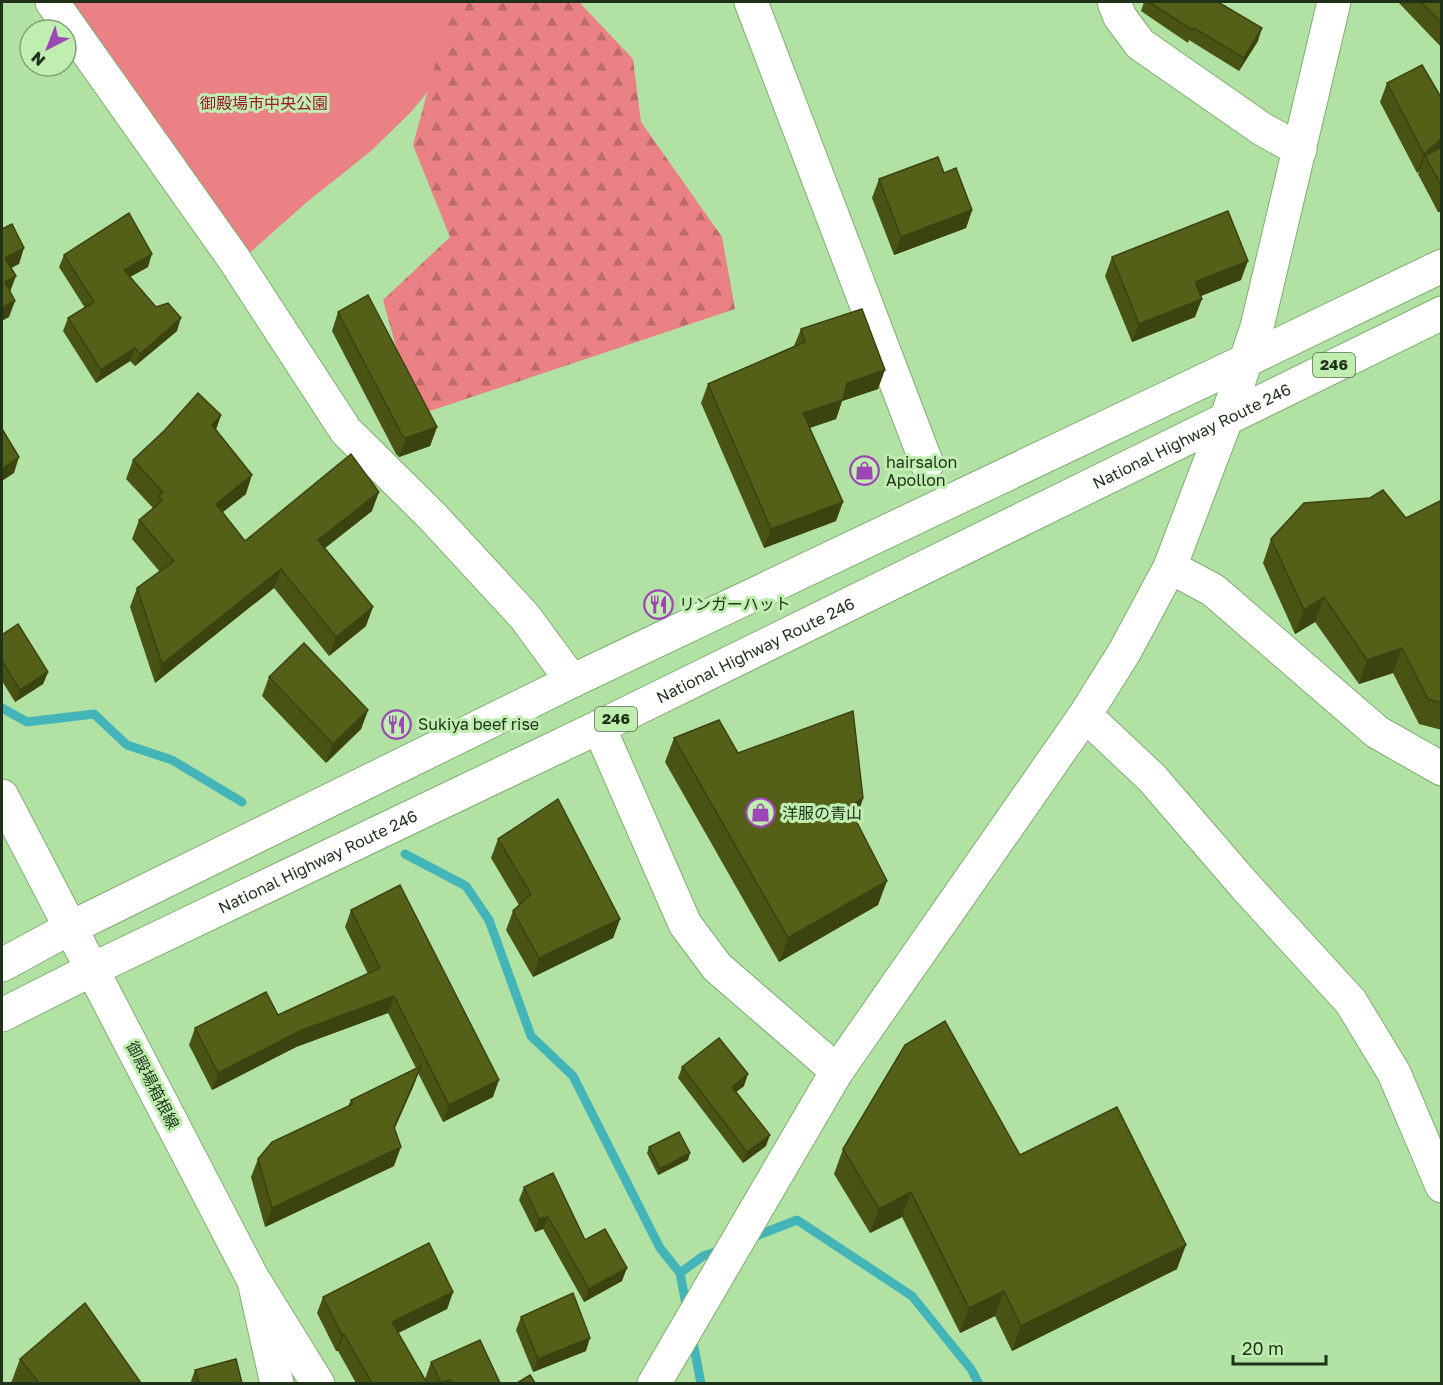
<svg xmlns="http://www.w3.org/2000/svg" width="1443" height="1385" font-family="'Golos Text','Noto Sans JP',sans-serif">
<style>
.green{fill:#ea8185}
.forest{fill:url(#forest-firs)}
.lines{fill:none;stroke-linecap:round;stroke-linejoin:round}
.stream{stroke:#43b5b9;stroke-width:9}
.minor-casing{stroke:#80ad72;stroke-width:35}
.major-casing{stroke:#80ad72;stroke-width:35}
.highway-casing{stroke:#80ad72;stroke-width:35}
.minor{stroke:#fff;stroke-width:33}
.major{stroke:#fff;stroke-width:33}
.highway{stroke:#fff;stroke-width:33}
.wall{fill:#485314}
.shaded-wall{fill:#3b4310}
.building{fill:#546017;stroke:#3b4310;stroke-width:1.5}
.labels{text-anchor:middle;stroke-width:6;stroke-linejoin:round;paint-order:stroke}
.shield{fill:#bfeeb0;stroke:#4f6a46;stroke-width:1.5}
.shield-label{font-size:15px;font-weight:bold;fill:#1f3119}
.park-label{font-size:16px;fill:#991c30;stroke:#bfeeb0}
.street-label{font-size:16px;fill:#1f3119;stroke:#bfeeb0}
.poi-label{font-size:16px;fill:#1f3119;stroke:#bfeeb0;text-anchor:start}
</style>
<defs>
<pattern id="forest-firs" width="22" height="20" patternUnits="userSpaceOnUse" patternTransform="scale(1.5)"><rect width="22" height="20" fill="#ea8185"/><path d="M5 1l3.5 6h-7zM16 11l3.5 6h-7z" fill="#bd6a6c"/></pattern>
</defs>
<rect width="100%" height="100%" fill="#b2e1a4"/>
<path class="green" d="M 68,2 L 458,2 L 444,72 L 411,112 L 371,151 L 307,202 L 246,256 Z"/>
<path class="forest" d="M 452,2 L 579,2 L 633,59 L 641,122 L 722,237 L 735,309 L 415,416 L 383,300 L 450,237 L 413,145 Z"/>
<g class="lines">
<g class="stream">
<path d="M 2,708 L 27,722 L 94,714 L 127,745 L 172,760 L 242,802"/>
<path d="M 405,854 L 466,886 L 489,920 L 531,1036 L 573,1076 L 660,1248 L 680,1273 L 687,1310"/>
<path d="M 751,1238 L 797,1220 L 912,1296 L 971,1369 L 979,1384"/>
<path d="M 680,1273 L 703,1256 L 721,1250"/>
<path d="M 692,1336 L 701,1384"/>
</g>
<defs>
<g id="minor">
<path d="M 52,2 L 234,259 L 346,431 L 432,516 L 525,617 L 572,681"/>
<path d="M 751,2 L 927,464"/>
<path d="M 1114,2 L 1120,17 L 1140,44 L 1262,129 L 1300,150"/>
<path d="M 1170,567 L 1213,590 L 1377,732 L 1442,769"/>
<path d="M 1085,715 L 1152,778 L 1246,887 L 1351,1002 L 1394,1073 L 1442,1186"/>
<path d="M 599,727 L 685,924 L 717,967 L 837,1071"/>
<path d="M 255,1282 L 318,1384"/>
<path d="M 654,1384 L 837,1071 L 1085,715 L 1125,651 L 1170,567 L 1227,417 L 1257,327 L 1334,2"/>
</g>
<path id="major" d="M 2,796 L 254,1281 L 277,1384"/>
<g id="highway">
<path d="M 2,965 L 70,928 L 572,681 L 1247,360 L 1442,266"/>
<path id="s1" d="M 2,1015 L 93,969 L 599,727 L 1442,313"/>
</g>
</defs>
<use href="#minor" class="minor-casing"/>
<use href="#major" class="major-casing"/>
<use href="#highway" class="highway-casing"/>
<use href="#minor" class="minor"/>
<use href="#major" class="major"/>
<use href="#highway" class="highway"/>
</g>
<g class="wall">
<path d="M 1144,2 L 1218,2 L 1258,41 L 1239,71 L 1189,40 L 1188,43 L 1141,11 Z"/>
<path d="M 1398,2 L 1442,2 L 1442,48 Z"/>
<path d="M 1387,83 L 1442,99 L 1442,211 L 1438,212 L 1418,174 L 1420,170 L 1417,173 L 1380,102 Z"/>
<path d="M 944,173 L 972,210 L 966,228 L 894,255 L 872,198 L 879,179 Z"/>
<path d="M 64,255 L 148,267 L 130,277 L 177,331 L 135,366 L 130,361 L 96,383 L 63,331 L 68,318 L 85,308 L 59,267 Z"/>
<path d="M 1112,257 L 1241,280 L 1201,296 L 1195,317 L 1132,342 L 1105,276 Z"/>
<path d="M 338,312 L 437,427 L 430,446 L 399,457 L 396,454 L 332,331 Z"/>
<path d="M 801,329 L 878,389 L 842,401 L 836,419 L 810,428 L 836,521 L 764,548 L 701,403 L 708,384 L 794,346 Z"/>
<path d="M 221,415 L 216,430 L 246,494 L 222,512 L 245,541 L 372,511 L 325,548 L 366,626 L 329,656 L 274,588 L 155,683 L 130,607 L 137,588 L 160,572 L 132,539 L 139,520 L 153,508 L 126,479 L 133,460 L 165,430 Z"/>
<path d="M 1442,500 L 1442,730 L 1419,724 L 1393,673 L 1359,684 L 1315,622 L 1295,634 L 1263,563 L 1271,539 L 1406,518 Z"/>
<path d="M 2,635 L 48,672 L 43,684 L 15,702 L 2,681 Z"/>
<path d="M 269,677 L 368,710 L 361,729 L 326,763 L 262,696 Z"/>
<path d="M 674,738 L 738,753 L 863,798 L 856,820 L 878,905 L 779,962 L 665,762 Z"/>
<path d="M 498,839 L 620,919 L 613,938 L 533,977 L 506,930 L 513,911 L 519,905 L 491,858 Z"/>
<path d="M 351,910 L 493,1097 L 443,1122 L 418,1073 L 394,1129 L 394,1166 L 265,1227 L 251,1177 L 258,1159 L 348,1106 L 351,1100 L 416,1068 L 388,1013 L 296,1047 L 212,1090 L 189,1045 L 195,1028 L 278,1015 L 368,974 L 345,927 Z"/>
<path d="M 682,1067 L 744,1086 L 736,1092 L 766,1146 L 743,1163 L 678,1078 Z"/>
<path d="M 649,1147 L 688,1160 L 658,1175 L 647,1153 Z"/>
<path d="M 843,1149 L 1020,1155 L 1177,1269 L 1012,1351 L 995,1316 L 960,1333 L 902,1217 L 870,1233 L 834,1174 Z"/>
<path d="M 524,1187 L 585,1240 L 622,1281 L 584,1302 L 543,1229 L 535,1232 L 519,1200 Z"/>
<path d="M 453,1292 L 447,1309 L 398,1333 L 425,1379 L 431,1362 L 500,1383 L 356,1383 L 338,1351 L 336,1351 L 317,1313 L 323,1297 Z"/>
<path d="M 521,1317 L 586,1351 L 533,1372 L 516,1330 Z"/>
<path d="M 20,1359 L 141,1383 L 11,1383 Z"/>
<path d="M 195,1370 L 242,1383 L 192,1383 L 191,1381 Z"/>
</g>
<g class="shaded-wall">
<path d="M 1262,28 L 1258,41 L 1239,71 L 1244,58 Z"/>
<path d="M 1442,138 L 1442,150 L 1425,156 L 1420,170 L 1417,173 L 1424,154 Z"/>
<path d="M 1442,203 L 1442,211 L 1438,212 Z"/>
<path d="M 972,210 L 966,228 L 894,255 L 901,237 Z"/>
<path d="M 24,248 L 19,264 L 2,273 L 5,258 Z"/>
<path d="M 152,254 L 148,267 L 119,283 L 124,270 Z"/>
<path d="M 1248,261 L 1241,280 L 1188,301 L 1195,282 Z"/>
<path d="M 16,276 L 10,292 L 5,282 Z"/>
<path d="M 1202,299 L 1195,317 L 1132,342 L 1139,324 Z"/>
<path d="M 15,301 L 9,317 L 2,321 L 2,308 Z"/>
<path d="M 181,318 L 177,331 L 135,366 L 140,354 Z"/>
<path d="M 135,348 L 130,361 L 96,383 L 101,370 Z"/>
<path d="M 885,370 L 878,389 L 842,401 L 836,419 L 796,432 L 803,413 L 847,383 Z"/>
<path d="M 221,415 L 214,434 L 212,425 Z"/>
<path d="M 437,427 L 430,446 L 399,457 L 406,438 Z"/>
<path d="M 19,457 L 14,473 L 2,481 L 2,469 Z"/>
<path d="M 252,475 L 246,494 L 209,523 L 216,504 Z"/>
<path d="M 379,492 L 372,511 L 311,559 L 318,540 Z"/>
<path d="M 843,502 L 836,521 L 764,548 L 771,529 Z"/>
<path d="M 281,569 L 274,588 L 155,683 L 162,664 Z"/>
<path d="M 1324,597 L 1315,622 L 1295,634 L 1304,610 Z"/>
<path d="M 373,607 L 366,626 L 329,656 L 336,637 Z"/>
<path d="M 1402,648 L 1393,673 L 1359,684 L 1367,660 Z"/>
<path d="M 48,672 L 43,684 L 15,702 L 20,690 Z"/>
<path d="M 368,710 L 361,729 L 326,763 L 333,744 Z"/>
<path d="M 863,798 L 855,823 L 849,807 Z"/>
<path d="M 887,881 L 878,905 L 779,962 L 788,938 Z"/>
<path d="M 620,919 L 613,938 L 533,977 L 539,958 Z"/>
<path d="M 394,996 L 388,1013 L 296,1047 L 212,1090 L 218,1073 L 302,1030 Z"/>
<path d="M 421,1066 L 414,1085 L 387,1146 L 394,1127 Z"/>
<path d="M 748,1074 L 744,1086 L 728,1098 L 732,1087 Z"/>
<path d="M 499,1080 L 493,1097 L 443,1122 L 449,1105 Z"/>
<path d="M 770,1135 L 766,1146 L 743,1163 L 747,1152 Z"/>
<path d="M 401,1147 L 394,1166 L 265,1227 L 272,1208 Z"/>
<path d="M 690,1153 L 688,1160 L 658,1175 L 660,1169 Z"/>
<path d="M 911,1192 L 902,1217 L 870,1233 L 879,1209 Z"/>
<path d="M 548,1217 L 543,1229 L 535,1232 L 539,1219 Z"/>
<path d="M 1186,1245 L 1177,1269 L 1012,1351 L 1021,1326 Z"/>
<path d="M 627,1268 L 622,1281 L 584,1302 L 589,1289 Z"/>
<path d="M 1004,1291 L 995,1316 L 960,1333 L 969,1308 Z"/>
<path d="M 453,1292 L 447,1309 L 386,1339 L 392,1322 Z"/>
<path d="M 344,1334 L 338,1351 L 336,1351 L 342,1335 Z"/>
<path d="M 590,1338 L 586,1351 L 533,1372 L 538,1359 Z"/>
</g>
<g class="building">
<path d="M 1149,2 L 1218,2 L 1262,28 L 1244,58 L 1194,28 L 1192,30 Z"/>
<path d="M 1421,2 L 1442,2 L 1442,23 Z"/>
<path d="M 1422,65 L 1442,99 L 1442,138 L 1424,154 L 1387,83 Z"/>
<path d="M 1442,147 L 1442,187 L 1425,156 Z"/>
<path d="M 938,157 L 944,173 L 956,168 L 972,210 L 901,237 L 879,179 Z"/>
<path d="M 1228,211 L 1248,261 L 1195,282 L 1202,299 L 1139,324 L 1112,257 Z"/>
<path d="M 129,213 L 152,254 L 124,270 L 156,307 L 168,303 L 181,318 L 140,354 L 135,348 L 101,370 L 68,318 L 94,302 L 64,255 Z"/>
<path d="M 12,224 L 24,248 L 5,258 L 16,276 L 5,282 L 15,301 L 2,308 L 2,229 Z"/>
<path d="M 368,295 L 437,427 L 406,438 L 402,435 L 338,312 Z"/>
<path d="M 862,309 L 885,370 L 847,383 L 843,400 L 803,413 L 843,502 L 771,529 L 708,384 L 805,342 L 801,329 Z"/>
<path d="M 198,393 L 221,415 L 212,425 L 252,475 L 216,504 L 245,541 L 351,454 L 379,492 L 318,540 L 373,607 L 336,637 L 281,569 L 162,664 L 137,588 L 174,561 L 139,520 L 162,501 L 158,496 L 163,492 L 133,460 L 165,430 Z"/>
<path d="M 2,429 L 19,457 L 2,469 Z"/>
<path d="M 1383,490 L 1406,518 L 1442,500 L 1442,703 L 1428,699 L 1402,648 L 1367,660 L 1324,597 L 1304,610 L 1271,539 L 1304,503 L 1370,498 Z"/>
<path d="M 18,624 L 48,672 L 20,690 L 2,661 L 2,635 Z"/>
<path d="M 304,643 L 368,710 L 333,744 L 269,677 Z"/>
<path d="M 853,711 L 863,798 L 849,807 L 887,881 L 788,938 L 674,738 L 719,720 L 738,753 Z"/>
<path d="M 558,799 L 620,919 L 539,958 L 513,911 L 531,894 L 498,839 Z"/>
<path d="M 400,885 L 499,1080 L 449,1105 L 394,996 L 302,1030 L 218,1073 L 195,1028 L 266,992 L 278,1015 L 380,968 L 351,910 Z"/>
<path d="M 945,1021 L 1020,1155 L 1117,1107 L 1186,1245 L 1021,1326 L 1004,1291 L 969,1308 L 911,1192 L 879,1209 L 843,1149 L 905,1045 Z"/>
<path d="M 719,1038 L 748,1074 L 732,1087 L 770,1135 L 747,1152 L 682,1067 Z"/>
<path d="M 421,1066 L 394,1127 L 401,1147 L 272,1208 L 258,1159 L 272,1142 L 353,1104 L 351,1100 Z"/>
<path d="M 679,1132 L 690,1153 L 660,1169 L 649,1147 Z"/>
<path d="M 553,1173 L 585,1240 L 605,1229 L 627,1268 L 589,1289 L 548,1217 L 539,1219 L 524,1187 Z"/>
<path d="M 429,1243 L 453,1292 L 392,1322 L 427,1383 L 372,1383 L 344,1334 L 342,1335 L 323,1297 Z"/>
<path d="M 573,1293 L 590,1338 L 538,1359 L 521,1317 Z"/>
<path d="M 85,1303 L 141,1383 L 39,1383 L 20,1359 Z"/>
<path d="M 480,1340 L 500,1383 L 452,1383 L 450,1380 L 441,1383 L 431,1362 Z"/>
<path d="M 236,1359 L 242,1383 L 199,1383 L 195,1370 Z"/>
<path d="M 530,1375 L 535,1383 L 517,1383 Z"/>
</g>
<defs>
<symbol id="shop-ring" viewBox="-11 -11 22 22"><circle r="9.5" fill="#bfeeb0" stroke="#9d47b5" stroke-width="1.5"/><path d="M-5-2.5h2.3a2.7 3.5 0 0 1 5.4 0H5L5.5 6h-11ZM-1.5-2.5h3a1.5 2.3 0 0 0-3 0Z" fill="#9d47b5"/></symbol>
<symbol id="restaurant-ring" viewBox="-11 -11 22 22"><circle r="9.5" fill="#bfeeb0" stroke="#9d47b5" stroke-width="1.5"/><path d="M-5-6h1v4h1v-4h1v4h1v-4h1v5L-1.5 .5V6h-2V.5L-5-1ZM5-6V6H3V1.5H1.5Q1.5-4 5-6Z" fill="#9d47b5"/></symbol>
</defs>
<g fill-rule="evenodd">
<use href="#shop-ring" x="848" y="454" width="33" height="33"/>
<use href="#restaurant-ring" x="642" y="588" width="33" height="33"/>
<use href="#restaurant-ring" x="380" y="708" width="33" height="33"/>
<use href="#shop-ring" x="744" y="796" width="33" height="33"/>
</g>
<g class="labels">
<g class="shield">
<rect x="1313" y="353" width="42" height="24" rx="4.5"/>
<rect x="595" y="707" width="42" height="24" rx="4.5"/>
</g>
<g class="shield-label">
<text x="1334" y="370">246</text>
<text x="616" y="724">246</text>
</g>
<g class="park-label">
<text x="264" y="109">御殿場市中央公園</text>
</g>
<g class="street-label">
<text dy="6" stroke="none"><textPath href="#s1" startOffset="1323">National Highway Route 246</textPath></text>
<text dy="6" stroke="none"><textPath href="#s1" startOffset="837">National Highway Route 246</textPath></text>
<text dy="6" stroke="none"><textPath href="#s1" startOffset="351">National Highway Route 246</textPath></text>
<text transform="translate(153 1085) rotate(63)" y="6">御殿場箱根線</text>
</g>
<g class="poi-label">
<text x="886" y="468">hairsalon<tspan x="886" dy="18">Apollon</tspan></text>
<text x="679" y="610">リンガーハット</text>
<text x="418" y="730">Sukiya beef rise</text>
<text x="782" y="819">洋服の青山</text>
</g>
</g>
<rect width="1443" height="1385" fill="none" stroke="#1f3119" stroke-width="6"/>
<g transform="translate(48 48) rotate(222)"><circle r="28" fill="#bfeeb0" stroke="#7fa274" stroke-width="1.5"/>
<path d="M0-4.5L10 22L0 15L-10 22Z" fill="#9d47b5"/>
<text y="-9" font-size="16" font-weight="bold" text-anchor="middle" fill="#1f3119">N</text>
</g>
<path d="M1233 1355v9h93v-9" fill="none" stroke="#1f3119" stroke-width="3"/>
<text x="1242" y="1355" font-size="18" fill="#1f3119" stroke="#bfeeb0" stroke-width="4.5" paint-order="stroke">20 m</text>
</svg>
